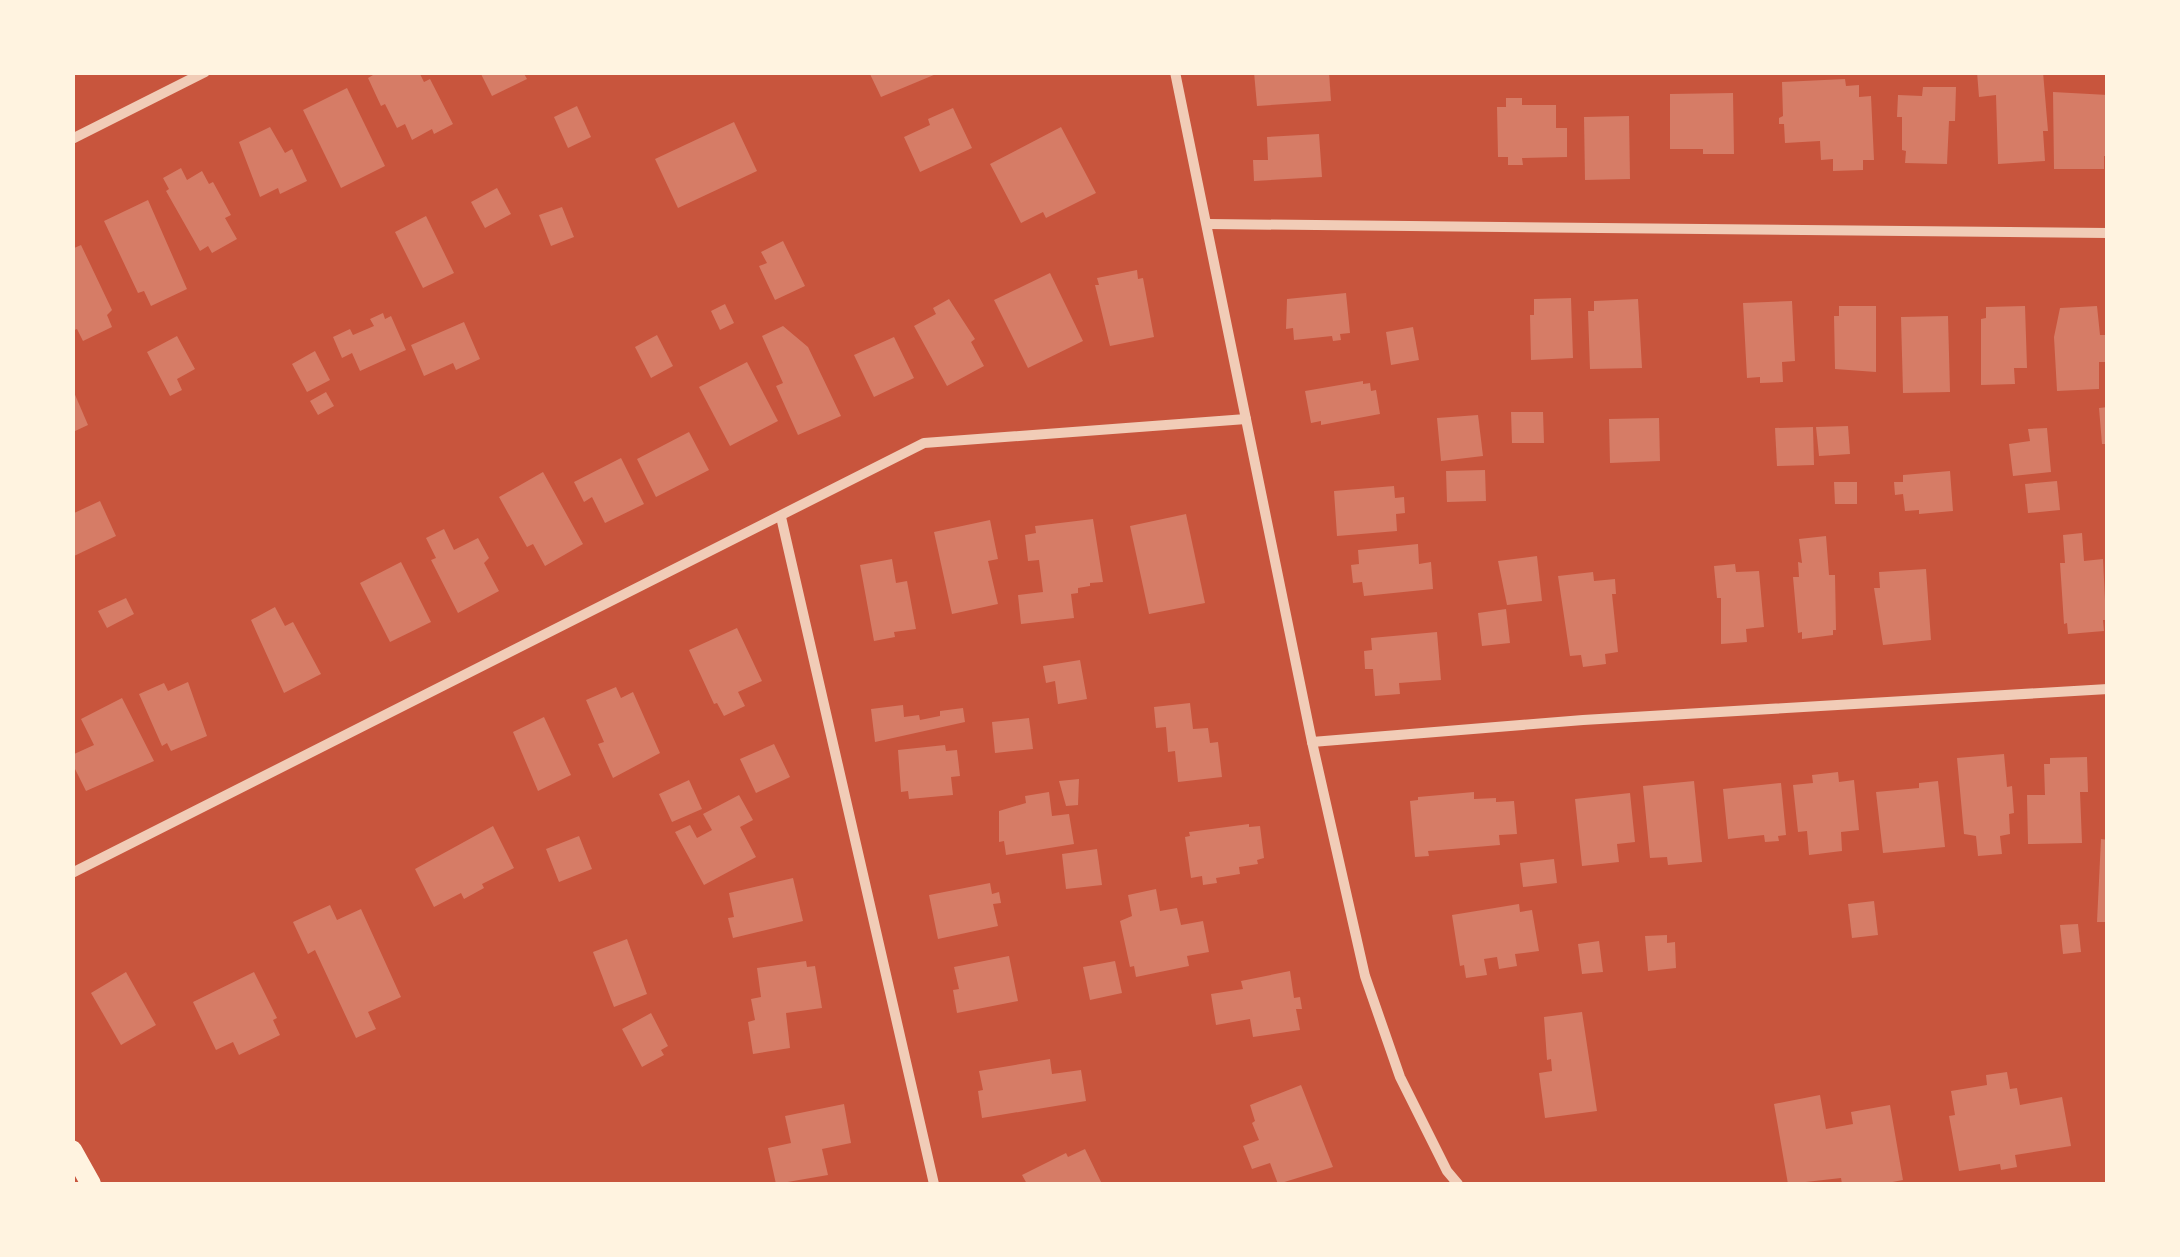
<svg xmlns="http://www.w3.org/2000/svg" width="2180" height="1257" font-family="Signika,sans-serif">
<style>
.building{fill:#d67c66}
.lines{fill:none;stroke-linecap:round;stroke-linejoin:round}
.minor{stroke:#f1ccb7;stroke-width:10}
.secondary{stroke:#fff3e0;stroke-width:20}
</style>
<rect width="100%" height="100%" fill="#c8553d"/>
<g class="building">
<path d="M 378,72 L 419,72 L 424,82 L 430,79 L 453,124 L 434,134 L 432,129 L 412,140 L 405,124 L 397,128 L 385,104 L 381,106 L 368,78 Z"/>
<path d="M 480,72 L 523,72 L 527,79 L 492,96 Z"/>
<path d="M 869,72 L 941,72 L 881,97 Z"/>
<path d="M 1254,72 L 1329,72 L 1331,101 L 1257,106 Z"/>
<path d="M 1977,72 L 2043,72 L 2048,131 L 2043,131 L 2045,161 L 1998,164 L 1996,95 L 1979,97 Z"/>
<path d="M 1845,79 L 1846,86 L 1859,85 L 1859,97 L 1871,96 L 1874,160 L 1863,160 L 1863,170 L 1833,171 L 1833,159 L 1821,160 L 1820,141 L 1785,143 L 1784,124 L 1779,124 L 1779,118 L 1783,116 L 1782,82 Z"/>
<path d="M 1923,87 L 1956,87 L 1955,121 L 1949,121 L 1947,164 L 1905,163 L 1906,151 L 1902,150 L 1902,117 L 1897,117 L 1898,95 L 1922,96 Z"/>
<path d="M 347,88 L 385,166 L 341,188 L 303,110 Z"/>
<path d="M 2053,92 L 2108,95 L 2108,156 L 2104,156 L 2104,169 L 2054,169 Z"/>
<path d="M 1733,93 L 1734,154 L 1703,154 L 1703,149 L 1670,149 L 1670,94 Z"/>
<path d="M 1506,98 L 1522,98 L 1522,105 L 1556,105 L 1556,128 L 1567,128 L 1567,157 L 1522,158 L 1523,165 L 1508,165 L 1508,157 L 1498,157 L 1497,107 L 1506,107 Z"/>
<path d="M 577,106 L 591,137 L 568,148 L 554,117 Z"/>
<path d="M 953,108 L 972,148 L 920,172 L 904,137 L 930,125 L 928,119 Z"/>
<path d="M 1629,116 L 1630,179 L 1585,180 L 1584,117 Z"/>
<path d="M 734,122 L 757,171 L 678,208 L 655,159 Z"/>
<path d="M 270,127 L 285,153 L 292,149 L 307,181 L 280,194 L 278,188 L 260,197 L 239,142 Z"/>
<path d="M 1061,127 L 1096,193 L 1046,218 L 1043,212 L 1021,223 L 990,164 Z"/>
<path d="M 1319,134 L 1322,177 L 1254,181 L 1253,160 L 1268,160 L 1267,137 Z"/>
<path d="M 181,168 L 187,180 L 202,171 L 209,184 L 213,182 L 231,215 L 225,218 L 237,239 L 212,253 L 208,246 L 200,251 L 166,191 L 169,189 L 163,178 Z"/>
<path d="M 497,188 L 511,214 L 485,228 L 471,202 Z"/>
<path d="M 148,200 L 187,289 L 151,306 L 144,291 L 138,293 L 104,221 Z"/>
<path d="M 562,207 L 574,237 L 551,246 L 539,215 Z"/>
<path d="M 426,216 L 454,273 L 423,288 L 395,232 Z"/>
<path d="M 783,241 L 805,286 L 775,300 L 759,266 L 767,263 L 761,252 Z"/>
<path d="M 81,245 L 112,310 L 107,315 L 112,327 L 83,341 L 77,329 L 72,331 L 72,249 Z"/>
<path d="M 1137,270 L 1138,279 L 1143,278 L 1154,337 L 1110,346 L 1095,285 L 1099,285 L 1097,278 Z"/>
<path d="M 1050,273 L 1083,341 L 1028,368 L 994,300 Z"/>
<path d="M 1346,293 L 1350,333 L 1340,334 L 1341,340 L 1333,341 L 1332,336 L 1294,340 L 1293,328 L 1286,329 L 1287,299 Z"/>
<path d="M 1571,298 L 1573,358 L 1531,360 L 1530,315 L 1534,315 L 1534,299 Z"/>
<path d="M 949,299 L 975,339 L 971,342 L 984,366 L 947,386 L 914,326 L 936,314 L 933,308 Z"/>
<path d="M 1638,299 L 1642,368 L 1590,369 L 1588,311 L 1594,311 L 1594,301 Z"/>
<path d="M 1792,301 L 1795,361 L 1782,362 L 1783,382 L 1760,383 L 1760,377 L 1747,378 L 1743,303 Z"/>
<path d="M 725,304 L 734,323 L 720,330 L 711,311 Z"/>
<path d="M 1839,306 L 1876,306 L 1876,372 L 1835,369 L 1834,316 L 1839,316 Z"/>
<path d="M 2025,306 L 2027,368 L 2014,368 L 2015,384 L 1981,385 L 1981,319 L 1986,318 L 1986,307 Z"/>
<path d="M 2097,306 L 2100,335 L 2105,335 L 2106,362 L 2099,362 L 2099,389 L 2057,391 L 2054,337 L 2060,308 Z"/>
<path d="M 383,313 L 385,319 L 391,316 L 406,350 L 360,371 L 352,353 L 342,358 L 333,337 L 350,329 L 353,335 L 374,326 L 370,319 Z"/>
<path d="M 1948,316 L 1950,392 L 1903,393 L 1901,317 Z"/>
<path d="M 464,322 L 480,359 L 456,370 L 453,363 L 424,376 L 411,345 Z"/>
<path d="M 783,326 L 808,347 L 841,416 L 798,435 L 776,386 L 783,383 L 762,336 Z"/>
<path d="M 1413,327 L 1419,360 L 1391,365 L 1386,332 Z"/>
<path d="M 657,335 L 673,366 L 651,378 L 635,347 Z"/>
<path d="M 177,336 L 195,369 L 177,379 L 182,390 L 170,396 L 147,352 Z"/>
<path d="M 894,337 L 914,378 L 874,397 L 854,355 Z"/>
<path d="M 315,351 L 330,380 L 307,392 L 292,364 Z"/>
<path d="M 747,362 L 778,421 L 730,446 L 699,387 Z"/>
<path d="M 1363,381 L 1363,384 L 1370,383 L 1371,391 L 1376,390 L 1380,414 L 1321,425 L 1321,421 L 1311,423 L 1305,391 Z"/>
<path d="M 73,390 L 88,425 L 73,432 Z"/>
<path d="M 326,392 L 334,406 L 318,415 L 310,401 Z"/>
<path d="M 2108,407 L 2108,444 L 2102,444 L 2099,408 Z"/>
<path d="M 1511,412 L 1543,412 L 1544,443 L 1512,443 Z"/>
<path d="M 1478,415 L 1483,456 L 1441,461 L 1437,418 Z"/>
<path d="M 1659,418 L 1660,461 L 1610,463 L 1609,419 Z"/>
<path d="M 1848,426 L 1850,454 L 1819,456 L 1816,427 Z"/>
<path d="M 1813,427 L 1814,465 L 1777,466 L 1775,428 Z"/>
<path d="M 2047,428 L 2051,472 L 2013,476 L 2009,444 L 2030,441 L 2028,429 Z"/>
<path d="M 689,432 L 709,470 L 656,497 L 637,459 Z"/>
<path d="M 621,458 L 644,504 L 605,523 L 592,497 L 584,502 L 574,482 Z"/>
<path d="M 1485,470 L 1486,501 L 1447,502 L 1446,471 Z"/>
<path d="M 1950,471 L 1953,511 L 1919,514 L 1919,510 L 1905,511 L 1903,494 L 1895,495 L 1894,482 L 1903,482 L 1903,475 Z"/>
<path d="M 543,472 L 583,544 L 545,566 L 533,544 L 527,547 L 499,497 Z"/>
<path d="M 2057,481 L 2060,510 L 2028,513 L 2025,484 Z"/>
<path d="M 1834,482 L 1857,482 L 1857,504 L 1835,504 Z"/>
<path d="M 1394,486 L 1395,498 L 1404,497 L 1405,513 L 1396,514 L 1397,531 L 1337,536 L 1334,491 Z"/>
<path d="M 100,501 L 116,536 L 74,556 L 72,514 Z"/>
<path d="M 1186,514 L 1205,603 L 1149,614 L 1130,526 Z"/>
<path d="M 1093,519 L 1103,582 L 1090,583 L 1090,586 L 1078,588 L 1078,593 L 1071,594 L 1074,618 L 1021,624 L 1018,595 L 1043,592 L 1039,560 L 1028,561 L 1025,535 L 1036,533 L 1035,526 Z"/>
<path d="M 990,520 L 998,559 L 988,561 L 998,604 L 952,614 L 934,532 Z"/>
<path d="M 444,529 L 454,550 L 478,538 L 489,558 L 484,563 L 499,591 L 458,613 L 431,560 L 436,558 L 426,538 Z"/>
<path d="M 2082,533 L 2084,561 L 2103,559 L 2106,620 L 2103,620 L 2104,631 L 2068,634 L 2067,623 L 2064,624 L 2060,563 L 2065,563 L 2063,535 Z"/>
<path d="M 1826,536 L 1829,575 L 1835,575 L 1836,630 L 1833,630 L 1833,635 L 1802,639 L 1802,632 L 1798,633 L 1793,577 L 1799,577 L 1798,562 L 1802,563 L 1799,539 Z"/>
<path d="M 1418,544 L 1419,564 L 1431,562 L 1433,589 L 1364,596 L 1362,582 L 1353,583 L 1351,565 L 1359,564 L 1358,550 Z"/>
<path d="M 1537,556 L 1542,601 L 1507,605 L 1498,561 Z"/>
<path d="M 892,559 L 896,583 L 907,581 L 916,629 L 894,632 L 895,637 L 874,641 L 860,565 Z"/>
<path d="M 401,562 L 431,622 L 390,642 L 360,583 Z"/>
<path d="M 1735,564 L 1736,572 L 1759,571 L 1764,627 L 1746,629 L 1747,642 L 1721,644 L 1721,598 L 1717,598 L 1714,566 Z"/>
<path d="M 1926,569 L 1931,640 L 1883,645 L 1874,588 L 1880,588 L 1879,572 Z"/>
<path d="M 1593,572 L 1594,581 L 1615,579 L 1616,594 L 1612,594 L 1618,652 L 1605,654 L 1606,664 L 1583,667 L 1581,655 L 1570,656 L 1558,576 Z"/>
<path d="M 126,598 L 134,614 L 107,628 L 98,611 Z"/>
<path d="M 275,607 L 285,626 L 293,622 L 321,674 L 284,693 L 251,620 Z"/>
<path d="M 1506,609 L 1510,643 L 1482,646 L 1478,613 Z"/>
<path d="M 737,628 L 762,681 L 738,692 L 745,706 L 724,716 L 717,703 L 714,704 L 689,650 Z"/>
<path d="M 1437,632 L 1441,680 L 1399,683 L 1400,694 L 1375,696 L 1373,669 L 1365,669 L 1364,651 L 1372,650 L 1371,638 Z"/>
<path d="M 1080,660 L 1087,699 L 1058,704 L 1055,681 L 1046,683 L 1043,666 Z"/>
<path d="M 188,682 L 207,736 L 171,751 L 167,743 L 162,746 L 139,694 L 164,683 L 168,691 Z"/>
<path d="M 616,687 L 621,698 L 633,692 L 660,753 L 613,778 L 598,744 L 604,742 L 586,700 Z"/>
<path d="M 122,698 L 154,761 L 86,791 L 72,763 L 72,755 L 94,745 L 81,719 Z"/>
<path d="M 1190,703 L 1193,729 L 1208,728 L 1210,743 L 1218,742 L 1222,777 L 1178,782 L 1175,751 L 1168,752 L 1166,727 L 1156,728 L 1154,707 Z"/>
<path d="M 903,705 L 904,717 L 919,715 L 920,720 L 940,716 L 940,711 L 963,708 L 965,722 L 875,742 L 871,709 Z"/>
<path d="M 544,717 L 571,775 L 538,791 L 513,732 Z"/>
<path d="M 1029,718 L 1033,749 L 995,753 L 992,722 Z"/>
<path d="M 774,744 L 790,777 L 756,793 L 740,759 Z"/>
<path d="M 945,745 L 946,751 L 957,750 L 960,776 L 951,777 L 953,795 L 909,799 L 908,791 L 901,792 L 898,750 Z"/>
<path d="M 2004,754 L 2007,787 L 2012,786 L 2014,813 L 2009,814 L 2010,834 L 2000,836 L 2002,854 L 1978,856 L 1976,836 L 1964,834 L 1957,758 Z"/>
<path d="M 2087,757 L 2088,792 L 2080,792 L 2082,843 L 2028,844 L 2027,795 L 2045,795 L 2044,764 L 2050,764 L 2050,758 Z"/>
<path d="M 1838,772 L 1839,782 L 1854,780 L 1859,830 L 1841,832 L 1842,851 L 1809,855 L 1807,831 L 1798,832 L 1793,785 L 1813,783 L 1812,775 Z"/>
<path d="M 1079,779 L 1078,805 L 1066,806 L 1059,781 Z"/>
<path d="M 689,780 L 702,809 L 672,822 L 659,794 Z"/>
<path d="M 1694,781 L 1702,862 L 1668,865 L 1667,857 L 1650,858 L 1643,786 Z"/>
<path d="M 1938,781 L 1945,847 L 1883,853 L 1876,792 L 1919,788 L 1919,783 Z"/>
<path d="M 1781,783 L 1786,835 L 1778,836 L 1779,841 L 1765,842 L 1764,835 L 1728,839 L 1723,789 Z"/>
<path d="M 1049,792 L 1052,816 L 1069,814 L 1074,844 L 1006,855 L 1004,841 L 999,842 L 999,811 L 1026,803 L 1025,796 Z"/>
<path d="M 1474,792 L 1474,799 L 1496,798 L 1496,802 L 1514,801 L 1517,834 L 1499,835 L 1500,845 L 1428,851 L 1429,856 L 1415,857 L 1410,801 L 1418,800 L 1418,797 Z"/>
<path d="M 1630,793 L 1635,842 L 1617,844 L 1619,862 L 1582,866 L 1575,799 Z"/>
<path d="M 739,795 L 753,820 L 740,827 L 756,857 L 704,885 L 675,832 L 690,825 L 697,838 L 712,830 L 703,814 Z"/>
<path d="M 1249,824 L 1249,827 L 1260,826 L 1264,858 L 1257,860 L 1258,864 L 1239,867 L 1240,874 L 1216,878 L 1217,883 L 1203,885 L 1202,876 L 1191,878 L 1185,837 L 1190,836 L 1189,832 Z"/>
<path d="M 493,826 L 514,868 L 482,884 L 484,888 L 464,899 L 461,893 L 434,907 L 415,869 Z"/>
<path d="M 579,836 L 592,869 L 559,882 L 546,849 Z"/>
<path d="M 2101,839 L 2108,840 L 2108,922 L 2097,922 Z"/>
<path d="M 1097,849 L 1102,885 L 1066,889 L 1062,854 Z"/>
<path d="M 1554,859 L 1557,883 L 1523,887 L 1520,863 Z"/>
<path d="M 793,878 L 803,921 L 733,938 L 728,918 L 734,917 L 729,893 Z"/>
<path d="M 990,883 L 992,894 L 999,892 L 1001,903 L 993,904 L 998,926 L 938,939 L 929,895 Z"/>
<path d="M 1156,889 L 1160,911 L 1177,908 L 1181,925 L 1203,921 L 1209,952 L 1187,956 L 1189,966 L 1136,977 L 1134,966 L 1130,967 L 1120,921 L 1132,916 L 1128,895 Z"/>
<path d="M 1874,901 L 1878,935 L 1852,938 L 1848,904 Z"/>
<path d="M 1519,904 L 1520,912 L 1532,910 L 1539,951 L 1515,954 L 1517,966 L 1499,969 L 1497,957 L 1484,959 L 1487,975 L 1466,978 L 1464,965 L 1460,966 L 1452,915 Z"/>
<path d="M 330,905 L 337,920 L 361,909 L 401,997 L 368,1012 L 376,1029 L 356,1038 L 315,950 L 308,954 L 293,922 Z"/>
<path d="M 2078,924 L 2081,952 L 2063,954 L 2060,925 Z"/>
<path d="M 1667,935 L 1667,943 L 1675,942 L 1676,968 L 1648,971 L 1645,936 Z"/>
<path d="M 627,939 L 647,994 L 614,1007 L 593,952 Z"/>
<path d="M 1599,941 L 1603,972 L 1582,974 L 1578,944 Z"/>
<path d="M 1009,956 L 1018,1001 L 957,1013 L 953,990 L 959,989 L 954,967 Z"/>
<path d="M 806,961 L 807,967 L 815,966 L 822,1008 L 786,1013 L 790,1048 L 753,1054 L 748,1022 L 755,1020 L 751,999 L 761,997 L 757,968 Z"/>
<path d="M 1115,961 L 1122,993 L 1090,1000 L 1083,967 Z"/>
<path d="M 1290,971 L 1294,998 L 1300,997 L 1302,1009 L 1296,1009 L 1300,1030 L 1253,1037 L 1250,1019 L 1216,1025 L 1211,994 L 1243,989 L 1241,981 Z"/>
<path d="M 126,972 L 156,1025 L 121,1045 L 91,993 Z"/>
<path d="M 254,972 L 277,1018 L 273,1020 L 280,1035 L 239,1055 L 233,1042 L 216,1050 L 193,1002 Z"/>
<path d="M 1582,1012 L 1597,1111 L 1545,1118 L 1539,1073 L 1552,1071 L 1551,1059 L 1547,1060 L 1544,1017 Z"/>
<path d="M 651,1013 L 668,1046 L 661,1050 L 664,1055 L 642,1067 L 622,1029 Z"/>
<path d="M 1050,1059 L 1052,1074 L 1081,1070 L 1086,1101 L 982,1118 L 978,1091 L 983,1090 L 979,1071 Z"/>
<path d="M 2007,1072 L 2010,1089 L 2017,1088 L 2020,1105 L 2062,1097 L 2071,1146 L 2015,1155 L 2017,1167 L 2001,1170 L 2000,1164 L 1959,1171 L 1949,1116 L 1955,1115 L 1951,1091 L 1987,1085 L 1986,1075 Z"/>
<path d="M 1301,1085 L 1333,1167 L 1278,1184 L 1270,1163 L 1252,1169 L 1243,1146 L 1259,1140 L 1252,1123 L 1255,1121 L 1250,1105 Z"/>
<path d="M 1820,1095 L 1826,1129 L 1853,1124 L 1851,1112 L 1890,1105 L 1903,1180 L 1882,1184 L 1842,1184 L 1841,1178 L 1788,1184 L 1774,1104 Z"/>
<path d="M 844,1104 L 851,1143 L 822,1149 L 828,1175 L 776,1184 L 768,1148 L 791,1143 L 785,1116 Z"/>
<path d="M 1085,1149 L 1102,1184 L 1027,1184 L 1022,1175 L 1066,1153 L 1068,1157 Z"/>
</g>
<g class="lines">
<g class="minor">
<path d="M 1175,72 L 1312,742 L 1365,976 L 1400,1077 L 1447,1171 L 1458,1184"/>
<path d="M 72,139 L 205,72"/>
<path d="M 1208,224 L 2108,233"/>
<path d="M 781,517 L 934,1184"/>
<path d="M 1312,742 L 1583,720 L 2108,689"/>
<path d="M 72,873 L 924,443 L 1246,419"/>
</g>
<path class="secondary" d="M 72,1150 L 91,1184"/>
</g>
<rect width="2180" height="1257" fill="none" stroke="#fff3e0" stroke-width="150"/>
</svg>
